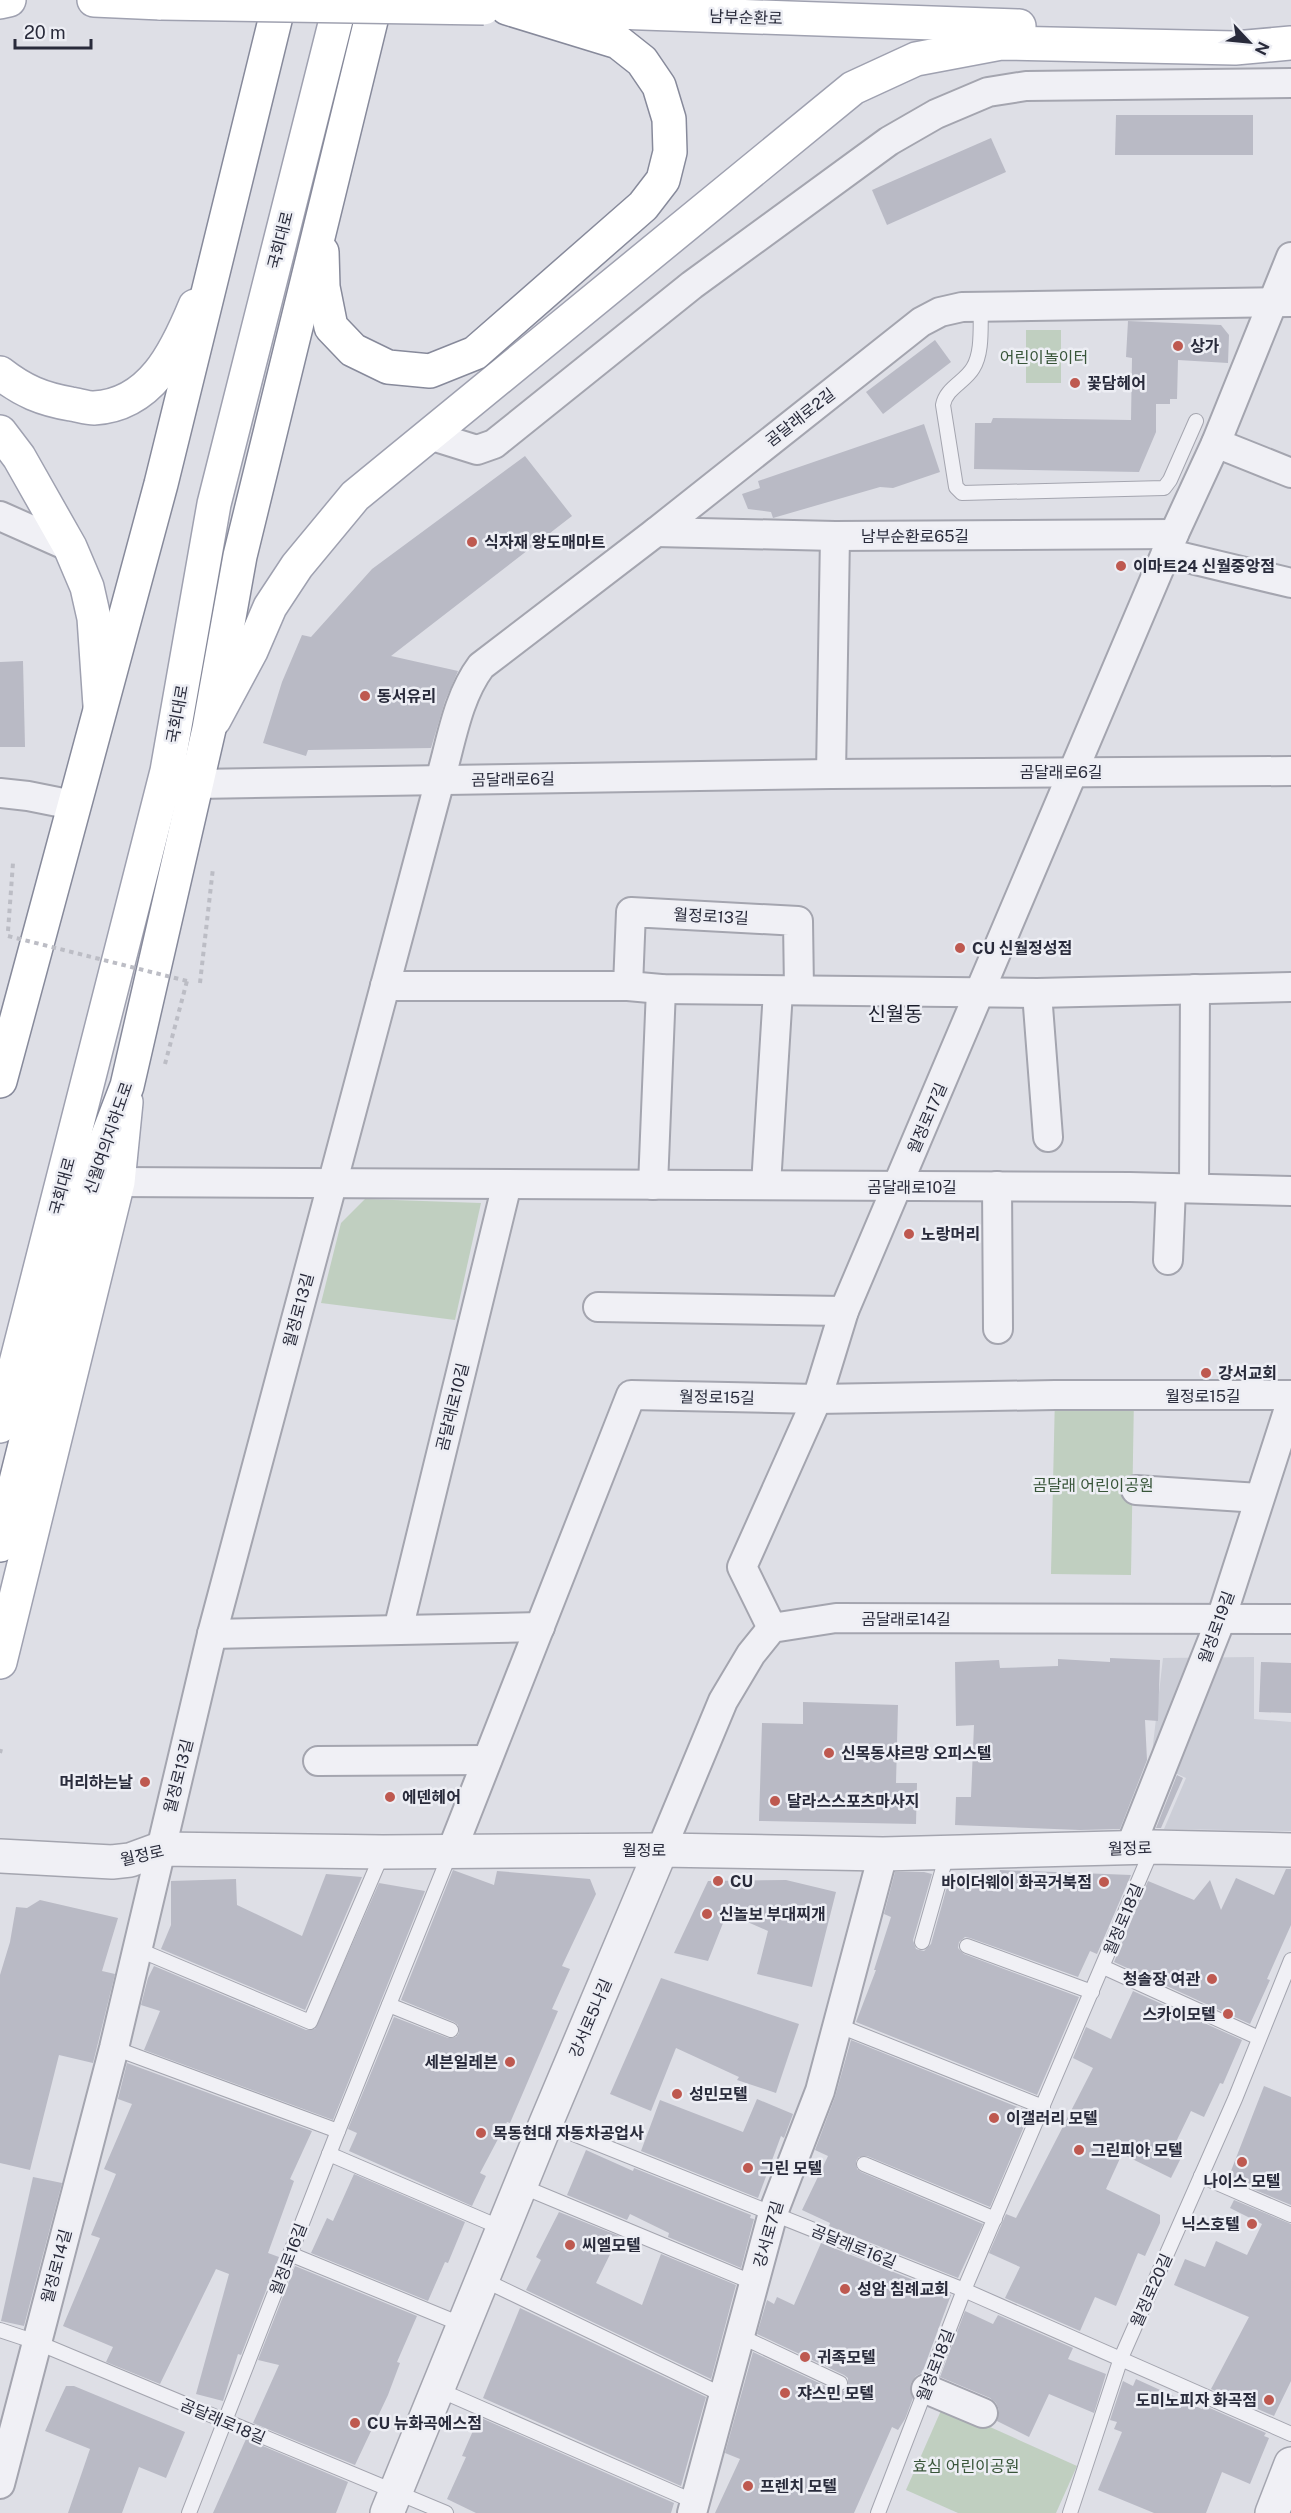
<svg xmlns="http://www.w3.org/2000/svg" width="1291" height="2513" font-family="'Public Sans','Noto Sans KR',sans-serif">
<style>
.built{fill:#ccced7}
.green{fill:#c0cfc0}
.building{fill:#b9bac5}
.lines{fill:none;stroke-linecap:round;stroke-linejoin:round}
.service-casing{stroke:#a4a5af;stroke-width:16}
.minor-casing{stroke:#a4a5af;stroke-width:32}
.tertiary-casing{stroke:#a4a5af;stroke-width:36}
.primary-casing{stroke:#9fa1b0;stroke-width:36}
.trunk-casing{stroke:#878a9b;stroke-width:36}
.path{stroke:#bcbdc5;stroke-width:4;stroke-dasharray:4.5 4.5;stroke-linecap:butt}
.service{stroke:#f0f0f5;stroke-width:14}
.minor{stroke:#f0f0f5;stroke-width:28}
.tertiary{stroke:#f0f0f5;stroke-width:33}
.primary{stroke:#fff;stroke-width:33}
.trunk{stroke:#fff;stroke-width:33}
.primary-bridge-casing{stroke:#9fa1b0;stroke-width:36;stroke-linecap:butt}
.path-bridge{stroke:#bcbdc5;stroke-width:4;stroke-dasharray:4.5 4.5;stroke-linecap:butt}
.primary-bridge{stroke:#fff;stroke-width:33}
.poi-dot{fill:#be5950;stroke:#edeef4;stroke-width:2}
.labels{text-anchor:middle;stroke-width:5;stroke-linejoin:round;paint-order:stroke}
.street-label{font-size:16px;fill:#292b3b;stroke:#edeef4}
.poi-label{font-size:16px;font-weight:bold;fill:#292b3b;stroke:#edeef4;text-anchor:start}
.park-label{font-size:16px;fill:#385539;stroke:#edeef4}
.quarter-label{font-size:20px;fill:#1b1d2b;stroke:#edeef4}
</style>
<rect width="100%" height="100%" fill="#dedfe6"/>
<path class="built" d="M 1254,1657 L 1254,1719 L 1291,1722 L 1291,1831 L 1164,1829 L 1186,1778 L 1151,1762 L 1163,1658 Z"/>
<g class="green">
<rect x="1026" y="330" width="35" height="53"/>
<path d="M 365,1199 L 481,1203 L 455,1320 L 321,1303 L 341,1223 Z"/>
<path d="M 1055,1395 L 1134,1396 L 1131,1575 L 1051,1574 Z"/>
<path d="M 943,2406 L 1077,2466 L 1056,2513 L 958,2513 L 906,2490 Z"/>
</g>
<g class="building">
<path d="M 1116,115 L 1253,115 L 1253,155 L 1115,155 Z"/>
<path d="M 991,138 L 1006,172 L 887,225 L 872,190 Z"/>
<path d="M 1128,321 L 1221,325 L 1229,335 L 1228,363 L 1178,360 L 1177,399 L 1170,399 L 1170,404 L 1156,404 L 1156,432 L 1139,472 L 974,469 L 975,423 L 991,423 L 993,418 L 1131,420 L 1132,358 L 1126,357 Z"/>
<path d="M 935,340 L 951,362 L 883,414 L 866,392 Z"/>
<path d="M 924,424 L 940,472 L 893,488 L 880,487 L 773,518 L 771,512 L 748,509 L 742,494 L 760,488 L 758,481 Z"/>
<path d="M 525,456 L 572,516 L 391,656 L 458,671 L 445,701 L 431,748 L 308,750 L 306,756 L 263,743 L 282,682 L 302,635 L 311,637 L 372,569 Z"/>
<path d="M 23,661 L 25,747 L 0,747 L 0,662 Z"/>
<path d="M 1110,1658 L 1160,1660 L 1158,1721 L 1145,1720 L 1147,1760 L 1120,1829 L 1080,1830 L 955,1825 L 956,1797 L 971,1797 L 974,1725 L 956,1726 L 955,1662 L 999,1660 L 1000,1668 L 1058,1666 L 1058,1659 L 1110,1662 Z"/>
<path d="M 1261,1662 L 1291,1663 L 1291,1713 L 1259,1712 Z"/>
<path d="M 803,1702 L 898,1705 L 896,1783 L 917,1783 L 916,1824 L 759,1821 L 762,1723 L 803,1724 Z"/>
<path d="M 1177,1775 L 1183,1778 L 1161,1828 L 1156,1828 Z"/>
<path d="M 1286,1869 L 1291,1869 L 1291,1925 L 1267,1979 L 1270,1980 L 1250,2024 L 1114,1962 L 1148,1881 L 1194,1900 L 1210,1880 L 1221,1910 L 1236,1878 L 1274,1895 Z"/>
<path d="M 453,1870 L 494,1885 L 497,1871 L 590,1879 L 596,1894 L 562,1966 L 570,1969 L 552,2009 L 558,2011 L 510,2123 L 507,2122 L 480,2173 L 486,2176 L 472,2206 L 349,2151 L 357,2133 L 348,2129 L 394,2017 L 448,2038 L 456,2037 L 459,2033 L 458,2025 L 454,2022 L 401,2000 Z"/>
<path d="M 1000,1870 L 1131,1875 L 1097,1954 L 1090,1951 L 1078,1977 L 970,1938 L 965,1937 L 959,1942 L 958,1948 L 964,1954 L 1079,1997 L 1037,2095 L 856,2022 L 876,1970 L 874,1970 L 891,1917 L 884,1914 L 895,1872 L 924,1872 L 932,1874 L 913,1940 L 916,1949 L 924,1951 L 931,1944 L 950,1876 L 992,1889 Z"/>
<path d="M 326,1874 L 362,1877 L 305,2010 L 161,1949 L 171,1925 L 171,1881 L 236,1879 L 237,1905 L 302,1936 Z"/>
<path d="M 786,1880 L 836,1892 L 812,1987 L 757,1974 L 768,1931 L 727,1913 L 708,1961 L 674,1953 L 708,1881 Z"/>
<path d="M 379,1883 L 425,1891 L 333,2120 L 144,2050 L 160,2011 L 141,2005 L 148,1978 L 154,1966 L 306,2030 L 315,2029 Z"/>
<path d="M 40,1900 L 118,1918 L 102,1971 L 115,1974 L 93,2063 L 59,2055 L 30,2170 L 0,2163 L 0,1975 L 10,1942 L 16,1907 L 27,1908 Z"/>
<path d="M 661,1978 L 799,2024 L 776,2093 L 737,2080 L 739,2077 L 676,2048 L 651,2111 L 610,2094 Z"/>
<path d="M 1133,1991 L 1242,2040 L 1223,2084 L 1220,2083 L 1204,2117 L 1191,2111 L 1174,2146 L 1184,2152 L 1171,2178 L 1122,2154 L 1106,2189 L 1160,2215 L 1160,2223 L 1145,2256 L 1138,2253 L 1116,2306 L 1095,2297 L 1080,2331 L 1005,2298 L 1020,2267 L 989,2253 L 1006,2214 L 1016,2218 L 1093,2068 L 1073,2058 L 1086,2027 L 1111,2039 Z"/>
<path d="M 851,2040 L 1030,2112 L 990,2207 L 867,2156 L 859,2157 L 856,2161 L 857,2169 L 861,2172 L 983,2224 L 958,2278 L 829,2226 L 830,2223 L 802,2210 L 828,2156 L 815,2150 L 835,2097 Z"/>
<path d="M 127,2063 L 312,2131 L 290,2179 L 294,2181 L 268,2253 L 279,2257 L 241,2355 L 238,2354 L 223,2401 L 196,2394 L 229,2274 L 216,2269 L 160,2384 L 106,2362 L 113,2347 L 63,2326 L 100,2238 L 91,2235 L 116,2174 L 104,2169 L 132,2104 L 118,2099 Z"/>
<path d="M 1264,2086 L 1291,2097 L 1291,2205 L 1241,2184 L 1242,2181 L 1229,2176 Z"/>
<path d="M 757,2099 L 793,2114 L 784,2138 L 781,2136 L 758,2198 L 641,2151 L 660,2100 L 743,2132 Z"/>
<path d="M 586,2150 L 633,2171 L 634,2168 L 751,2215 L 750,2218 L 754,2219 L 741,2268 L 668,2237 L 669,2233 L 630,2214 L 627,2220 L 567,2195 Z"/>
<path d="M 354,2174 L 465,2222 L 448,2263 L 445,2262 L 428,2301 L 311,2253 L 327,2218 L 333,2221 Z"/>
<path d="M 33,2177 L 62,2183 L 24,2326 L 1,2321 Z"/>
<path d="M 1234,2200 L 1291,2224 L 1291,2381 L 1274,2416 L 1211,2389 L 1249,2317 L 1174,2285 L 1185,2259 L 1205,2267 L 1216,2241 L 1247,2255 L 1262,2224 L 1230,2208 Z"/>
<path d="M 559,2212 L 619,2236 L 596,2283 L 642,2305 L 661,2254 L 736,2285 L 711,2379 L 526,2290 L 541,2260 L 536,2257 Z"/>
<path d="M 821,2243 L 951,2295 L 922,2373 L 916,2376 L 911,2383 L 910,2390 L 913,2398 L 905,2419 L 898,2430 L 892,2427 L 854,2513 L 715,2513 L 740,2459 L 725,2453 L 753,2352 L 836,2391 L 845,2391 L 848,2386 L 848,2378 L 844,2375 L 757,2334 L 767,2300 L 774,2304 L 777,2297 L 794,2305 Z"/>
<path d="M 295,2266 L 417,2316 L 397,2362 L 400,2363 L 388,2395 L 355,2465 L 253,2423 L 279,2365 L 258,2360 Z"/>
<path d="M 520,2308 L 706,2397 L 681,2486 L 483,2398 Z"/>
<path d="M 965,2311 L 993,2324 L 998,2315 L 1073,2348 L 1068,2359 L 1106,2374 L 1094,2413 L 1049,2394 L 1029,2437 L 997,2421 L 999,2410 L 996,2403 L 990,2398 L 940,2377 Z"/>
<path d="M 1136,2379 L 1202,2409 L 1203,2405 L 1266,2433 L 1264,2436 L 1269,2438 L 1250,2484 L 1222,2472 L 1206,2513 L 1154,2513 L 1098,2490 L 1122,2432 L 1114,2429 L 1117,2422 L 1110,2420 L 1123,2381 L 1133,2386 Z"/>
<path d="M 66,2386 L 74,2386 L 185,2432 L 166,2478 L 139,2467 L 122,2513 L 68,2513 L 90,2449 L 45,2431 Z"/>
<path d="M 479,2417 L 674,2503 L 671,2513 L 476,2513 L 447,2499 L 466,2457 L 462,2456 Z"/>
<path d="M 246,2439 L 348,2482 L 336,2513 L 213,2513 Z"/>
</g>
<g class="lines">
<defs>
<g id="service">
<path d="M 981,307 C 980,326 983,352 973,368 C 965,382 946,388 943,405 L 956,487 L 962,493 L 1164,488 L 1170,480 L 1196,421"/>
<path d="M 922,1942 L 947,1854"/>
<path d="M 967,1946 L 1092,1992"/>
<path d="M 137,1949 L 310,2022 L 383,1852"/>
<path d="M 1103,1967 L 1259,2038"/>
<path d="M 389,2005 L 451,2030"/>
<path d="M 837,2025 L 1043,2107"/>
<path d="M 114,2048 L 338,2131"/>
<path d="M 546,2123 L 964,2290 L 1291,2434"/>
<path d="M 329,2154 L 504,2229"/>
<path d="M 864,2164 L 995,2219"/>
<path d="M 1201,2176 L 1291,2215"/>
<path d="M 521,2186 L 754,2283"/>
<path d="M 290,2254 L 463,2325"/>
<path d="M 484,2280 L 725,2396"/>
<path d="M 0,2330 L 36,2342 L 446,2513"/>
<path d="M 740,2336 L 840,2383"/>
<path d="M 437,2389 L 695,2502"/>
<path d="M 189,2513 L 338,2131 L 451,1851"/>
<path d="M 878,2513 L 964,2290 L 1153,1847"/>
<path d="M 1070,2513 L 1121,2358 L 1235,2099 L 1291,1960"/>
</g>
<g id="minor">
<path d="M 429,435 L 477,450 L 494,444 L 692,285 L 889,141 L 936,114 L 988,92 L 1026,86 L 1291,83"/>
<path d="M 1216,443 L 1291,473"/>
<path d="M 0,516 L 70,547"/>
<path d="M 656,532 L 835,536 L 1174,534"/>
<path d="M 1166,553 L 1291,583"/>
<path d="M 831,774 L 835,536"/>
<path d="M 196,784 L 831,774 L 1291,771"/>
<path d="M 0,793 L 28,796 L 73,805"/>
<path d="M 385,986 L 628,986 L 661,989 L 1037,993 L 1291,987"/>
<path d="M 628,986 L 631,912 L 798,921 L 799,990"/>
<path d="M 1037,993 L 1048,1137"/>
<path d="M 118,1182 L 1130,1187 L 1291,1191"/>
<path d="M 653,1185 L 661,989"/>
<path d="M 766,1185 L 778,991"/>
<path d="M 997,1186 L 998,1329"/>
<path d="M 1194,1188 L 1195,989"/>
<path d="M 1168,1260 L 1171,1188"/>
<path d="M 598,1307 L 844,1311"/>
<path d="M 1136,1490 L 1259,1498"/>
<path d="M 772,1628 L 742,1567 L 817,1399 L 844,1311 L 1174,534 L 1216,443 L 1291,257"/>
<path d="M 398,1630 L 507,1184"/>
<path d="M 212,1634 L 540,1627"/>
<path d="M 318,1761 L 487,1760"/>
<path d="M 1130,1848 L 1221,1619 L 1291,1402"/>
<path d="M 452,1850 L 631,1395 L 817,1399 L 1055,1395 L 1291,1395"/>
<path d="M 661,1850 L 723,1701 L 751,1654 L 772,1628 L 836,1618 L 1291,1619"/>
<path d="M 926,2389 L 983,2413"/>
<path d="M 0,2484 L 114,2048 L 212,1634 L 440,780 C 451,743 457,698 481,666 L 656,532 L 921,322 L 940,312 L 962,307 L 1291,302"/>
<path d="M 692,2513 L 773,2213 L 820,2091 L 883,1854"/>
</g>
<g id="tertiary">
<path d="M 0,1856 L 112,1862 L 130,1860 L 160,1849 L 383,1852 L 661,1850 L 883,1854 L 1153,1847 L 1291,1850"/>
<path d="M 387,2513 L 546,2123 L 661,1850"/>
<path d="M 1272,2513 L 1291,2464"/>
</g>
<g id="primary">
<path d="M 94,0 L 161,3"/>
<path d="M 0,2 L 9,0"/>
<path d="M 528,9 L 1019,26"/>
<path d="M 0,373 C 23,391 42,399 71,404 C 78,405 87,408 94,408 C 151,405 176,352 195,306"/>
<path d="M 0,432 L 19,457 L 70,547 L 87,587 L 94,618 L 100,706"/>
<path d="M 214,720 L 251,651 L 270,607 L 297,566 L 355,496 L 853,88 L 916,59 L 1001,43 L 1235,48 L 1291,43"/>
<path d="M 0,1426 L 167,771 L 214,504 L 341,0"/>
<path d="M 0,1662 L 118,1182 L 126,1102"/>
</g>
<g id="trunk">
<path d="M 322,252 L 323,287 L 331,327 L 353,350 L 388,367 L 430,371 L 475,353 L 643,206 L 663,180 L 670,152 L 669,119 L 659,86 L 642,61 L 618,42 L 507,8"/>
<path d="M 0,1081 L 161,484 L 280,0"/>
<path d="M 0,1545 L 92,1177 L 127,1086 L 209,729 L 240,556 L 376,0"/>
</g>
</defs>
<use href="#service" class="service-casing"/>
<use href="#minor" class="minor-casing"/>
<use href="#tertiary" class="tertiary-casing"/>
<use href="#primary" class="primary-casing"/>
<use href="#trunk" class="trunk-casing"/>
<g class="path">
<path d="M 8,931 L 13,863"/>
<path d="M 200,983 L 213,868"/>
<path d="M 165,1064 L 187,981"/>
<path d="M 0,1753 L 1,1749"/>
</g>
<use href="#service" class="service"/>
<use href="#minor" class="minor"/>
<use href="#tertiary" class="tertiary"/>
<use href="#primary" class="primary"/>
<use href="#trunk" class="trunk"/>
<defs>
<path id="primary-bridge" d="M 161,3 L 484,8"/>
</defs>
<use href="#primary-bridge" class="primary-bridge-casing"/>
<path class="path-bridge" d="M 8,936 L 187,981"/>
<use href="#primary-bridge" class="primary-bridge"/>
</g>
<g class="poi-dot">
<circle cx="1178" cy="346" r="6"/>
<circle cx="1075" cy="383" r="6"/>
<circle cx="472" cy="542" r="6"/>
<circle cx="1121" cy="566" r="6"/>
<circle cx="365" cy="696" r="6"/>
<circle cx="960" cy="948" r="6"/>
<circle cx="909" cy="1234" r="6"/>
<circle cx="1206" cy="1373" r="6"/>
<circle cx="829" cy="1753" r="6"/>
<circle cx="145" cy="1782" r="6"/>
<circle cx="390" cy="1797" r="6"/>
<circle cx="775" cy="1801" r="6"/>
<circle cx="718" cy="1881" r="6"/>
<circle cx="1104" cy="1882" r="6"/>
<circle cx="707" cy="1914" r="6"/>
<circle cx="1212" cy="1979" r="6"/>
<circle cx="1228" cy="2014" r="6"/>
<circle cx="510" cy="2062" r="6"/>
<circle cx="677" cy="2094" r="6"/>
<circle cx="994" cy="2118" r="6"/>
<circle cx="481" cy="2133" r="6"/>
<circle cx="1079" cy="2150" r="6"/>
<circle cx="1242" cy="2162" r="6"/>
<circle cx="748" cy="2168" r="6"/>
<circle cx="1252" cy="2224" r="6"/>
<circle cx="570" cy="2245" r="6"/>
<circle cx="845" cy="2289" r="6"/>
<circle cx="805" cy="2357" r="6"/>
<circle cx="785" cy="2393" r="6"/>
<circle cx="1269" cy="2400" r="6"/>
<circle cx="355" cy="2423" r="6"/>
<circle cx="748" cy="2486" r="6"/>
</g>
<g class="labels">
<g class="street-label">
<text transform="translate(746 17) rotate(2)" y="6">남부순환로</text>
<text transform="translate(280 240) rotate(-76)" y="6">국회대로</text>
<text transform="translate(800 417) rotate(-38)" y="6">곰달래로2길</text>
<text x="915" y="542">남부순환로65길</text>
<text transform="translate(177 714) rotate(-80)" y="6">국회대로</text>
<text x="1061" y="778">곰달래로6길</text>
<text transform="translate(513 779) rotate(-1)" y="6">곰달래로6길</text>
<text transform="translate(711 916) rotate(3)" y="6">월정로13길</text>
<text transform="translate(927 1118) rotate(-67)" y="6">월정로17길</text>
<text transform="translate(108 1138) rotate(-71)" y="6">신월여의지하도로</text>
<text transform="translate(62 1186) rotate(-75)" y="6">국회대로</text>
<text x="912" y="1193">곰달래로10길</text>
<text transform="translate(298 1310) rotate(-75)" y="6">월정로13길</text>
<text x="1203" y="1402">월정로15길</text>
<text transform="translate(717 1397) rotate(1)" y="6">월정로15길</text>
<text transform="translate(452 1407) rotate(-76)" y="6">곰달래로10길</text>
<text x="906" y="1625">곰달래로14길</text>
<text transform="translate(1216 1627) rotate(-70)" y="6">월정로19길</text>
<text transform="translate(178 1776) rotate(-76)" y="6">월정로13길</text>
<text transform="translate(1130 1848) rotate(-2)" y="6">월정로</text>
<text x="644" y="1856">월정로</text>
<text transform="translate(142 1855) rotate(-13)" y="6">월정로</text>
<text transform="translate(1123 1919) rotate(-67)" y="6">월정로18길</text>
<text transform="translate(590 2018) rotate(-67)" y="6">강서로5나길</text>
<text transform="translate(768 2234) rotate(-74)" y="6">강서로7길</text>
<text transform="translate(854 2246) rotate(22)" y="6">곰달래로16길</text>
<text transform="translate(288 2259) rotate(-69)" y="6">월정로16길</text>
<text transform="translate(56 2266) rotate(-75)" y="6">월정로14길</text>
<text transform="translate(1151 2290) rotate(-66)" y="6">월정로20길</text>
<text transform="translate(935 2365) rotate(-69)" y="6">월정로18길</text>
<text transform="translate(223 2421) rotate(23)" y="6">곰달래로18길</text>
</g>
<g class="poi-label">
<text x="1190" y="352">상가</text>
<text x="1087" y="389">꽃담헤어</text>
<text x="484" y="548">식자재 왕도매마트</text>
<text x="1133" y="572">이마트24 신월중앙점</text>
<text x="377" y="702">동서유리</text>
<text x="972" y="954">CU 신월정성점</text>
<text x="921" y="1240">노랑머리</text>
<text x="1218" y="1379">강서교회</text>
<text x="841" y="1759">신목동샤르망 오피스텔</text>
<text x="133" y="1788" text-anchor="end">머리하는날</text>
<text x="402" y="1803">에덴헤어</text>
<text x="787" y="1807">달라스스포츠마사지</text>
<text x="730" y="1887">CU</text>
<text x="1092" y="1888" text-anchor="end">바이더웨이 화곡거북점</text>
<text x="719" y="1920">신놀보 부대찌개</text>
<text x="1200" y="1985" text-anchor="end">청솔장 여관</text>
<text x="1216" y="2020" text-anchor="end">스카이모텔</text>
<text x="498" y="2068" text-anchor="end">세븐일레븐</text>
<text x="689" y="2100">성민모텔</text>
<text x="1006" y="2124">이갤러리 모텔</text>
<text x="493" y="2139">목동현대 자동차공업사</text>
<text x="1091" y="2156">그린피아 모텔</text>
<text x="760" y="2174">그린 모텔</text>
<text x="1242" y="2187" text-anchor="middle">나이스 모텔</text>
<text x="1240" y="2230" text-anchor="end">닉스호텔</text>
<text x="582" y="2251">씨엘모텔</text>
<text x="857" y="2295">성암 침례교회</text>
<text x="817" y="2363">귀족모텔</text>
<text x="797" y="2399">쟈스민 모텔</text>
<text x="1257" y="2406" text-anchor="end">도미노피자 화곡점</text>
<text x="367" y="2429">CU 뉴화곡에스점</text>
<text x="760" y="2492">프렌치 모텔</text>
</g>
<g class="park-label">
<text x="1044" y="363">어린이놀이터</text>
<text x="1093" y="1491">곰달래 어린이공원</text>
<text x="966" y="2472">효심 어린이공원</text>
</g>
<g class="quarter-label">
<text x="895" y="1021">신월동</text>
</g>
</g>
<g transform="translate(1249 42) rotate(116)" stroke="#edeef4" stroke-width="4.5" paint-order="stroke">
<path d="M0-4.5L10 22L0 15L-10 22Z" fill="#292b3b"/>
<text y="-9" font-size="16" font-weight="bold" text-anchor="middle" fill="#292b3b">N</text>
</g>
<path d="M15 39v9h76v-9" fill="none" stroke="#292b3b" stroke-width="3"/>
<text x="24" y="39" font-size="18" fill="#292b3b" stroke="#edeef4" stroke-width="4.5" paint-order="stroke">20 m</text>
</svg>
